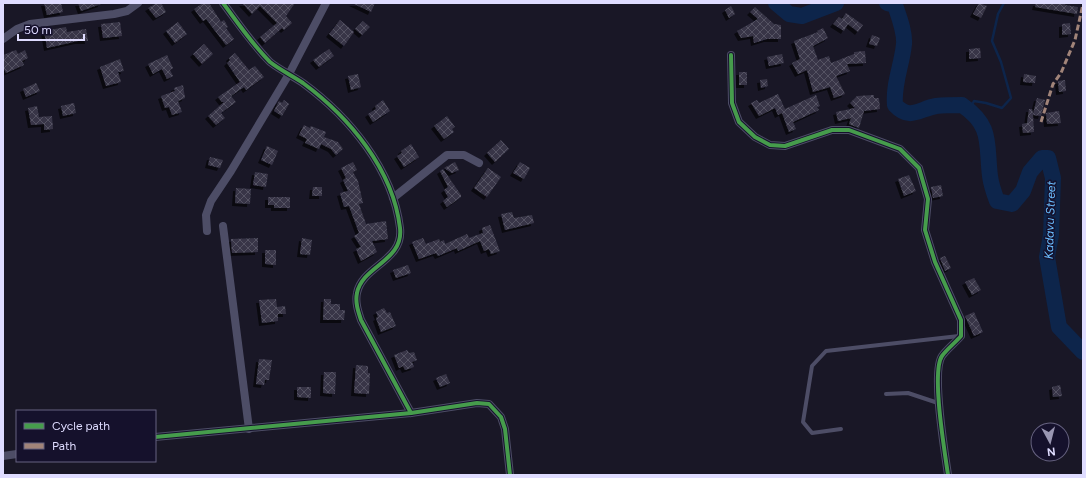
<svg xmlns="http://www.w3.org/2000/svg" width="1086" height="478" font-family="Figtree,sans-serif">
<style>
.lines{fill:none;stroke-linecap:round;stroke-linejoin:round}
.stream{stroke:#0d254b;stroke-width:2.5}
.river{stroke:#0d254b;stroke-width:16}
.building{fill:url(#building-cross-hatch);filter:url(#shadow)}
.service{stroke:#4d4d66;stroke-width:4}
.minor{stroke:#4d4d66;stroke-width:8}
.quiet{stroke:#a18479;stroke-width:3;stroke-dasharray:6 3;stroke-linecap:butt}
.cycleway-casing{stroke:#15112c;stroke-width:6}
.cycleway{stroke:#469c4c;stroke-width:4}
.labels{text-anchor:middle;stroke-width:3;stroke-linejoin:round;paint-order:stroke}
.water-label{font-size:12px;font-style:italic;fill:#6abdff;stroke:#15112c}
</style>
<defs>
<pattern id="building-cross-hatch" width="8" height="8" patternUnits="userSpaceOnUse"><rect width="8" height="8" fill="#383647"/><path d="M0 0l8 8M0 8l8-8" fill="none" stroke="#545263"/></pattern>
<filter id="shadow"><feDropShadow dx="-3" dy="3" stdDeviation="0" flood-color="#0009"/></filter>
</defs>
<rect width="100%" height="100%" fill="#191726"/>
<g class="lines">
<path class="stream" d="M 969,110 L 974,101 L 986,103 L 1002,108 L 1011,98 L 1001,62 L 992,41 L 998,14 L 1004,3"/>
<g class="river">
<path d="M 776,3 L 789,14 L 802,16 L 836,3"/>
<path d="M 887,3 L 895,5 C 899,17 905,32 904,44 C 902,65 893,84 895,105 C 910,121 919,109 936,106 C 945,105 954,105 962,105 C 993,126 986,144 990,176 C 991,184 994,193 997,201 L 1012,204 L 1023,191 L 1030,172 L 1042,158 L 1048,158 L 1053,178 L 1051,235 L 1047,257 L 1059,327 L 1083,352"/>
</g>
</g>
<g class="building">
<path d="M 44,3 L 61,3 L 63,12 L 47,15 Z"/>
<path d="M 78,3 L 101,3 L 101,4 L 81,11 Z"/>
<path d="M 157,3 L 161,3 L 166,12 L 156,18 L 148,8 Z"/>
<path d="M 203,3 L 209,3 L 221,22 L 224,20 L 228,27 L 226,28 L 234,39 L 226,45 L 206,19 L 203,21 L 194,9 Z"/>
<path d="M 242,3 L 295,3 L 286,16 L 292,23 L 284,30 L 282,28 L 265,43 L 260,37 L 277,23 L 260,6 L 252,14 Z"/>
<path d="M 352,3 L 375,3 L 371,12 Z"/>
<path d="M 979,3 L 987,6 L 981,18 L 973,14 Z"/>
<path d="M 1036,3 L 1066,3 L 1065,5 L 1078,7 L 1077,14 L 1035,7 Z"/>
<path d="M 731,6 L 735,14 L 729,18 L 725,10 Z"/>
<path d="M 755,7 L 774,24 L 781,25 L 781,39 L 767,39 L 754,43 L 753,36 L 741,38 L 737,31 L 758,19 L 750,12 Z"/>
<path d="M 846,13 L 863,25 L 858,32 L 848,24 L 844,31 L 833,24 L 839,17 L 842,19 Z"/>
<path d="M 340,20 L 354,32 L 344,46 L 329,34 Z"/>
<path d="M 363,21 L 370,27 L 362,35 L 355,29 Z"/>
<path d="M 120,22 L 122,36 L 103,38 L 101,24 Z"/>
<path d="M 178,22 L 187,34 L 175,43 L 166,31 Z"/>
<path d="M 1070,23 L 1071,34 L 1062,35 L 1062,24 Z"/>
<path d="M 66,27 L 67,32 L 86,29 L 88,41 L 78,41 L 47,48 L 44,31 Z"/>
<path d="M 823,28 L 828,38 L 813,46 L 818,60 L 829,56 L 831,63 L 854,54 L 854,52 L 865,51 L 866,63 L 847,64 L 850,71 L 836,76 L 845,94 L 834,98 L 830,87 L 813,92 L 807,70 L 798,74 L 792,63 L 800,59 L 794,41 L 818,32 L 817,31 Z"/>
<path d="M 872,35 L 880,38 L 877,46 L 869,44 Z"/>
<path d="M 204,44 L 213,54 L 202,64 L 193,54 Z"/>
<path d="M 980,48 L 981,58 L 969,59 L 969,49 Z"/>
<path d="M 329,49 L 334,56 L 319,67 L 313,60 Z"/>
<path d="M 16,50 L 18,54 L 25,50 L 28,58 L 22,61 L 24,65 L 6,73 L 3,67 L 3,55 Z"/>
<path d="M 235,53 L 249,70 L 255,66 L 264,77 L 246,90 L 244,87 L 231,96 L 236,102 L 221,113 L 225,118 L 216,125 L 208,116 L 224,102 L 222,102 L 218,97 L 240,82 L 227,63 L 230,60 L 229,58 Z"/>
<path d="M 782,54 L 784,63 L 769,66 L 767,57 Z"/>
<path d="M 167,55 L 173,68 L 170,70 L 173,76 L 167,79 L 162,69 L 153,74 L 148,64 Z"/>
<path d="M 120,59 L 124,71 L 118,72 L 121,82 L 106,86 L 100,67 Z"/>
<rect x="739" y="72" width="8" height="13"/>
<path d="M 358,74 L 361,87 L 351,90 L 348,76 Z"/>
<path d="M 1024,74 L 1036,76 L 1035,83 L 1023,82 Z"/>
<path d="M 767,79 L 768,86 L 761,88 L 760,80 Z"/>
<path d="M 1065,80 L 1066,91 L 1059,92 L 1058,81 Z"/>
<path d="M 36,83 L 40,91 L 26,97 L 23,89 Z"/>
<path d="M 183,85 L 185,98 L 178,101 L 182,112 L 172,115 L 169,107 L 165,108 L 161,96 L 175,91 L 174,88 Z"/>
<path d="M 778,94 L 785,109 L 816,95 L 820,106 L 817,107 L 819,110 L 793,122 L 796,129 L 789,132 L 782,113 L 778,115 L 775,108 L 759,116 L 751,103 L 757,100 L 759,103 Z"/>
<path d="M 874,95 L 874,98 L 879,98 L 880,109 L 864,111 L 859,128 L 849,124 L 851,118 L 838,121 L 836,112 L 855,108 L 850,103 L 857,96 Z"/>
<path d="M 1037,98 L 1045,100 L 1041,116 L 1033,115 L 1034,132 L 1023,133 L 1022,124 L 1027,123 L 1029,109 L 1032,109 L 1033,114 Z"/>
<path d="M 284,100 L 289,104 L 282,116 L 274,111 L 279,101 L 282,103 Z"/>
<path d="M 383,100 L 390,111 L 373,122 L 368,114 L 376,109 L 375,106 Z"/>
<path d="M 74,103 L 76,113 L 63,116 L 61,106 Z"/>
<path d="M 37,106 L 39,117 L 52,116 L 53,129 L 44,130 L 44,124 L 31,125 L 28,108 Z"/>
<path d="M 1059,111 L 1061,123 L 1047,124 L 1046,113 Z"/>
<path d="M 447,116 L 455,127 L 452,129 L 454,132 L 444,139 L 434,126 Z"/>
<path d="M 304,125 L 310,128 L 311,126 L 326,132 L 324,137 L 338,142 L 343,149 L 336,155 L 331,149 L 321,144 L 319,149 L 305,143 L 307,139 L 299,135 Z"/>
<path d="M 501,140 L 509,149 L 495,162 L 487,153 Z"/>
<path d="M 411,144 L 419,157 L 404,167 L 397,156 L 402,153 L 401,151 Z"/>
<path d="M 267,146 L 278,151 L 272,165 L 261,160 Z"/>
<path d="M 210,157 L 223,160 L 220,168 L 208,165 Z"/>
<path d="M 353,162 L 357,170 L 353,172 L 358,181 L 363,203 L 359,204 L 366,224 L 386,221 L 388,239 L 372,241 L 377,252 L 361,261 L 356,249 L 361,247 L 354,236 L 359,233 L 349,206 L 344,207 L 340,193 L 348,191 L 343,180 L 346,178 L 341,168 Z"/>
<path d="M 455,162 L 459,170 L 452,173 L 444,168 Z"/>
<path d="M 520,162 L 530,168 L 524,179 L 513,173 Z"/>
<path d="M 488,168 L 501,177 L 487,197 L 474,188 Z"/>
<path d="M 443,169 L 461,195 L 461,197 L 447,207 L 443,201 L 448,197 L 444,190 L 448,187 L 440,171 Z"/>
<path d="M 255,172 L 268,174 L 266,187 L 253,185 Z"/>
<path d="M 909,175 L 916,191 L 904,196 L 898,179 Z"/>
<path d="M 941,185 L 943,196 L 933,198 L 931,187 Z"/>
<path d="M 313,187 L 322,187 L 322,196 L 312,196 Z"/>
<path d="M 236,188 L 251,189 L 250,204 L 235,203 Z"/>
<path d="M 268,197 L 290,197 L 290,208 L 274,208 L 274,205 L 268,205 Z"/>
<path d="M 512,212 L 514,218 L 532,215 L 534,223 L 505,230 L 501,214 Z"/>
<path d="M 490,225 L 500,251 L 491,254 L 489,249 L 484,251 L 480,241 L 458,251 L 457,248 L 438,256 L 436,253 L 419,259 L 412,242 L 423,238 L 426,244 L 439,239 L 440,242 L 444,240 L 445,244 L 467,234 L 469,238 L 483,233 L 482,228 Z"/>
<path d="M 258,238 L 258,252 L 232,253 L 231,239 Z"/>
<path d="M 302,238 L 312,240 L 310,255 L 300,254 Z"/>
<path d="M 265,250 L 276,250 L 276,265 L 265,264 Z"/>
<path d="M 945,256 L 951,268 L 945,271 L 940,258 Z"/>
<path d="M 408,265 L 411,273 L 396,278 L 393,270 Z"/>
<path d="M 974,278 L 981,290 L 972,295 L 965,282 Z"/>
<path d="M 276,299 L 277,307 L 285,306 L 286,314 L 278,314 L 278,321 L 262,323 L 259,300 Z"/>
<path d="M 324,299 L 331,299 L 331,304 L 340,304 L 340,310 L 345,310 L 344,320 L 323,320 Z"/>
<path d="M 384,308 L 387,313 L 390,312 L 396,326 L 381,332 L 376,318 L 378,317 L 376,312 Z"/>
<path d="M 974,312 L 983,332 L 974,336 L 965,316 Z"/>
<path d="M 407,350 L 409,353 L 414,352 L 417,360 L 412,362 L 414,367 L 405,370 L 403,366 L 399,368 L 394,355 Z"/>
<path d="M 259,359 L 272,360 L 269,380 L 265,380 L 264,385 L 256,384 Z"/>
<path d="M 356,365 L 368,366 L 368,373 L 370,373 L 369,394 L 354,393 Z"/>
<path d="M 324,372 L 336,372 L 335,394 L 323,393 Z"/>
<path d="M 446,374 L 450,383 L 440,387 L 436,378 Z"/>
<path d="M 1060,385 L 1062,396 L 1053,397 L 1052,387 Z"/>
<path d="M 297,387 L 311,387 L 311,398 L 297,397 Z"/>
</g>
<g class="lines">
<g class="service">
<path d="M 886,394 L 908,393 L 938,403"/>
<path d="M 841,429 L 812,433 L 803,422 L 812,366 L 826,351 L 959,336"/>
</g>
<g class="minor">
<path d="M 223,3 C 238,23 252,44 270,62 C 280,70 293,76 303,83 C 349,117 393,169 400,228 C 404,261 362,266 357,293 C 355,302 358,311 361,320 L 411,413"/>
<path d="M 3,39 L 17,29 L 30,24 L 114,14 L 127,11 L 138,3"/>
<path d="M 731,55 L 732,103 L 739,122 L 755,137 L 770,145 L 785,146 L 832,130 L 849,130 L 900,149 L 919,168 L 928,199 L 925,230 L 935,262 L 961,320 L 961,336 C 955,343 947,349 942,356 C 931,372 945,453 948,475"/>
<path d="M 393,198 L 447,155 L 464,155 L 479,163"/>
<path d="M 223,226 L 249,429"/>
<path d="M 207,231 L 206,215 L 211,201 L 231,171 L 289,74 L 326,3"/>
<path d="M 155,437 L 411,413 L 477,403 L 489,404 L 501,417 L 505,429 L 510,475"/>
<path d="M 3,456 L 17,454"/>
</g>
<path class="quiet" d="M 1041,122 L 1053,84 L 1061,73 L 1075,40 L 1083,4"/>
<defs>
<g id="cycleway">
<path d="M 223,3 C 238,23 252,44 270,62 C 280,70 293,76 303,83 C 349,117 393,169 400,228 C 404,261 362,266 357,293 C 355,302 358,311 361,320 L 411,413"/>
<path d="M 731,55 L 732,103 L 739,122 L 755,137 L 770,145 L 785,146 L 832,130 L 849,130 L 900,149 L 919,168 L 928,199 L 925,230 L 935,262 L 961,320 L 961,336 C 955,343 947,349 942,356 C 931,372 945,453 948,475"/>
<path d="M 155,437 L 411,413 L 477,403 L 489,404 L 501,417 L 505,429 L 510,475"/>
</g>
</defs>
<use href="#cycleway" class="cycleway-casing"/>
<use href="#cycleway" class="cycleway"/>
</g>
<g class="labels">
<g class="water-label">
<text transform="translate(1050 220) rotate(-88)" y="4">Kadavu Street</text>
</g>
</g>
<rect width="1086" height="478" fill="none" stroke="#dfdcff" stroke-width="8"/>
<rect x="16" y="410" width="140" height="52" fill="#15112c" stroke="#666280"/>
<rect x="24" y="423" width="20" height="6" fill="#469c4c" stroke="#666280"/>
<text x="52" y="430" font-size="12" fill="#dfdcff">Cycle path</text>
<rect x="24" y="443" width="20" height="6" fill="#a18479" stroke="#666280"/>
<text x="52" y="450" font-size="12" fill="#dfdcff">Path</text>
<g transform="translate(1050 442) rotate(173)"><circle r="19" fill="#15112c" stroke="#666280"/>
<path d="M0-3L7 15L0 10L-7 15Z" fill="#9a97b3"/>
<text y="-6" font-size="11" font-weight="bold" text-anchor="middle" fill="#dfdcff">N</text>
</g>
<path d="M18 34v6h66v-6" fill="none" stroke="#dfdcff" stroke-width="2"/>
<text x="24" y="34" font-size="12" fill="#dfdcff" stroke="#15112c" stroke-width="3" paint-order="stroke">50 m</text>
</svg>
